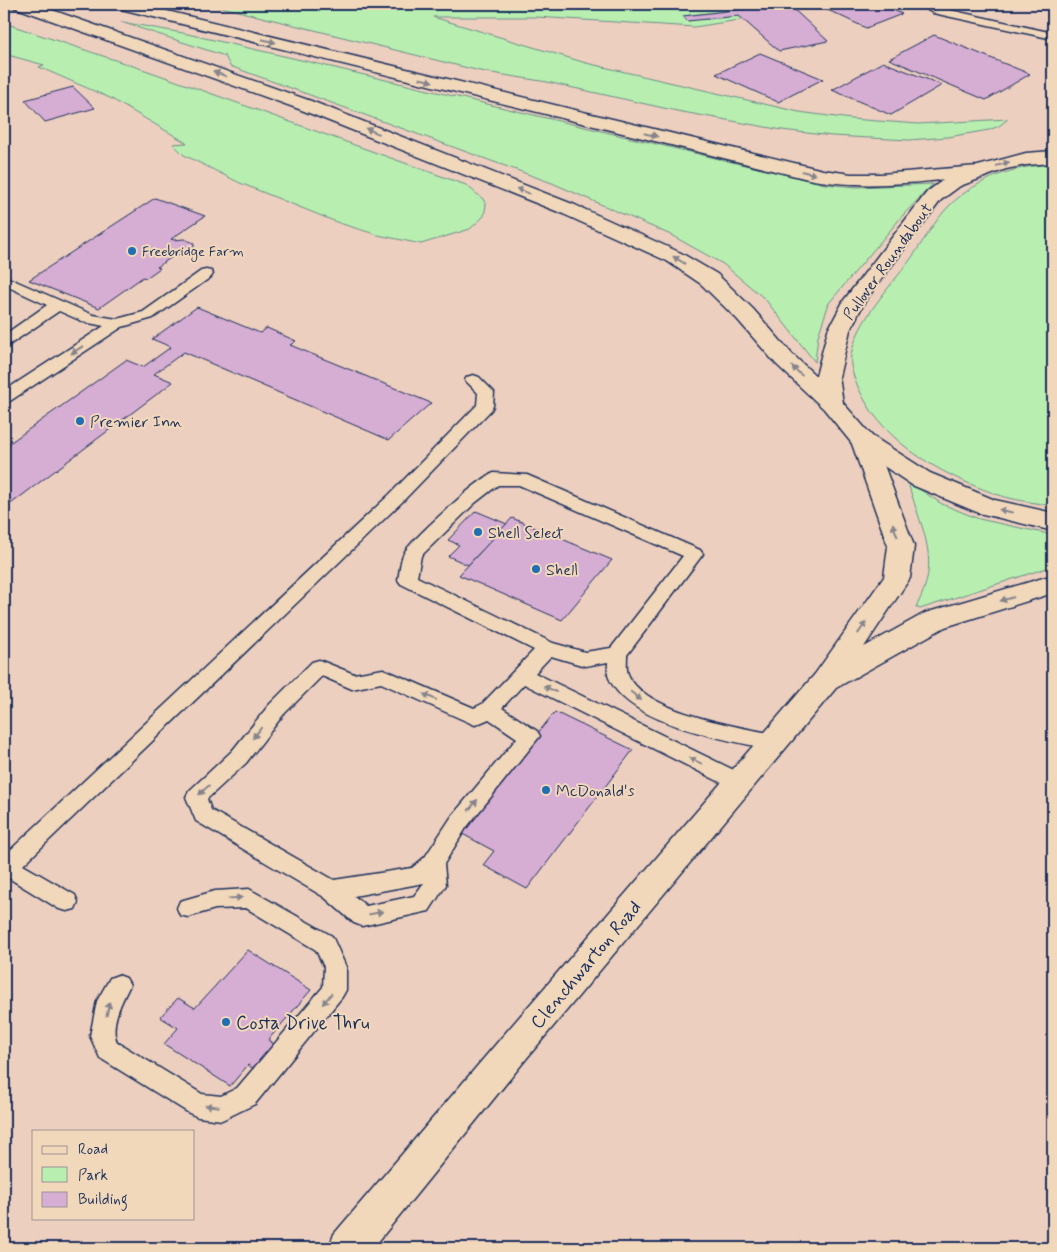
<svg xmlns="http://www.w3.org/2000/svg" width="1057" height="1252" font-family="Mynerve,sans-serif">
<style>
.green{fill:#b8eeb0;stroke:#6a8e87}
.building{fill:#d6add3;stroke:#1b2f5e}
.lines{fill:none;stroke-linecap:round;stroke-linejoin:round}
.lane-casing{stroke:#1b2f5e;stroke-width:3}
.secondary-casing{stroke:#1b2f5e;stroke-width:3}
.highway-casing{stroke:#1b2f5e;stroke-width:3}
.lane{fill:#f2d8ba;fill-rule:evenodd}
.secondary{fill:#f2d8ba;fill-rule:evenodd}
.highway{fill:#f2d8ba;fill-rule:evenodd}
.oneway{fill:#86848c}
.poi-dot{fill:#1f6fb2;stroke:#f2d8ba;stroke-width:2}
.labels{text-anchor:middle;stroke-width:4;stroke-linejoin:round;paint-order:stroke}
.far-poi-label{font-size:14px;fill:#1b2f5e;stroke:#f2d8ba;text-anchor:start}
.street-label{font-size:16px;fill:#1b2f5e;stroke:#f2d8ba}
.poi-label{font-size:16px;fill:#1b2f5e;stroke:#f2d8ba;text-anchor:start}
.near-street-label{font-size:19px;fill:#1b2f5e;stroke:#f2d8ba}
.near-poi-label{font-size:19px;fill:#1b2f5e;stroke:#f2d8ba;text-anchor:start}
</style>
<rect width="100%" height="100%" fill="#eccfbf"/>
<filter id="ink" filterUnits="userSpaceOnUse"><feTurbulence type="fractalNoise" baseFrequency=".02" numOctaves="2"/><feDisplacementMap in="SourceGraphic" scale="10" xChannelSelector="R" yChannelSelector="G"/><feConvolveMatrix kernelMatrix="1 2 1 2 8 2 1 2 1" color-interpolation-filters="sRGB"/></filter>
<g filter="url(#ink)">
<g class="green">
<path d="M 209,4 L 767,4 L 769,6 L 683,16 L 688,21 L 771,6 L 771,15 L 694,27 L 536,17 L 433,17 L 586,63 L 799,112 L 851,119 L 918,124 L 1008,119 L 999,126 L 989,130 L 948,137 L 909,140 L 832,136 L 782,130 L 677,111 L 547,82 L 480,71 Z"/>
<path d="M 121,22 L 183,33 L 314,63 L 825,184 L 856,187 L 933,184 L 903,215 L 829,303 L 818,336 L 815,362 L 765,299 L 723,264 L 671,235 L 552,183 L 230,66 L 225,56 Z"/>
<path d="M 4,23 L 151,72 L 466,185 L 483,199 L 486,205 L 484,216 L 470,229 L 421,244 L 378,235 L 339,223 L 240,183 L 184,155 L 173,144 L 187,143 L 110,98 L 39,67 L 44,65 L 4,54 Z"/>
<path d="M 1053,164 L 1053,506 C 1037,503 1020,501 1005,497 C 949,479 885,446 860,391 C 855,381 849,366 851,355 C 857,321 890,287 910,260 C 923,242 935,220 950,205 C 978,178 1016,166 1053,164 Z"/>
<path d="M 913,485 L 942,504 L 979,519 L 1053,535 L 1053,566 L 920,609 L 916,607 C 942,560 922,532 909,486 Z"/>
</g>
<g class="building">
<path d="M 767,4 L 788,4 L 828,41 L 779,51 L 739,16 L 687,21 L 683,16 L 769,6 Z"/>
<path d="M 815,4 L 880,4 L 902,14 L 866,28 Z"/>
<path d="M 934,35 L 1030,74 L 986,100 L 889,59 Z"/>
<path d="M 760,53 L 823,79 L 778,102 L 716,74 Z"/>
<path d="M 883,62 L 942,85 L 891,115 L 832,90 Z"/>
<path d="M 73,87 L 95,108 L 45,122 L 25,100 Z"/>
<path d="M 155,198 L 205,216 L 171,239 L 174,240 L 184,239 L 194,243 L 194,249 L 187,254 L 175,255 L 157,267 L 160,268 L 146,278 L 143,277 L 99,308 L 29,280 Z"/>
<path d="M 197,307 L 260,333 L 267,328 L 296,341 L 290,345 L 431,403 L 389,440 L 184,352 L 154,374 L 173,382 L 4,509 L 4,447 L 126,360 L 143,367 L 171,347 L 152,339 Z"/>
<path d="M 476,511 L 507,524 L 468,565 L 448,556 L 459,545 L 448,540 Z"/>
<path d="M 512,518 L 612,560 L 562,620 L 459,575 Z"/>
<path d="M 555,712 L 633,750 L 527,889 L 483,865 L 494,851 L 457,831 Z"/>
<path d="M 248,950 L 311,990 L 268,1040 L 282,1049 L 262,1074 L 248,1065 L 230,1086 L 164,1044 L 178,1028 L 160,1017 L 178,998 L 195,1008 Z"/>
</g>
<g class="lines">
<defs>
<g id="lane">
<path d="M 917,4 L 931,4 L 941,8 L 1053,33 L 1053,39 L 933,13 Z"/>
<path d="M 206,270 L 211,271 L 213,274 L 211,277 L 153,318 L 122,327 L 10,401 L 4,403 L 4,391 L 104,326 L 84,322 L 59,311 L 9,345 L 4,347 L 4,335 L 47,305 L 4,285 L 4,276 L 93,315 L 117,319 L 143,312 L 201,271 Z"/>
<path d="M 473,375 L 479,377 L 494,392 L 493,406 L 491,410 L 402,502 L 23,865 L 75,895 L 78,902 L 75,909 L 67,911 L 59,909 L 7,877 L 4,878 L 4,856 L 390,494 L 477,405 L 478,393 L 465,380 L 467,377 Z"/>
<path d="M 494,473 L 527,475 L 700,550 L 703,554 L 700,558 L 627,655 C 627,661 626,669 628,674 C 643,712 739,727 774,734 L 781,736 L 784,742 L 781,748 L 774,750 C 729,740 629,725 609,678 C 607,673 608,667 608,662 L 585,666 L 551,656 L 535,673 L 746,776 L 749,782 L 746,788 L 739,790 L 732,788 L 524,684 L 502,708 L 537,731 L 540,736 L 466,828 L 444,864 L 446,885 L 429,911 L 362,926 L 354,923 L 324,897 L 196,821 L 186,797 L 189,791 L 232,751 L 269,705 L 312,662 L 319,660 L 354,674 L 383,669 L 474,708 L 482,704 L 534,650 L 401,584 L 398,580 C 400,571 400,557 406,550 C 417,535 479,478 494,473 ZM 498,485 L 519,485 L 683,556 L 611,648 L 585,652 L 553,643 L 417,577 L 421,556 L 475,503 ZM 322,676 L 352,689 L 381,683 L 468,722 L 475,725 L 489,719 L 517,738 L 452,816 L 425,857 L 412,868 L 334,880 L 211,810 L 207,799 L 246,763 L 283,715 ZM 424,883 L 414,896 L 366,906 L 354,896 Z"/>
<path d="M 249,889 L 332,936 L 346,967 L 346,990 L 342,997 L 255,1104 L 222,1120 L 198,1117 L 189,1113 L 100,1058 L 90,1036 L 97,1001 L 110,978 L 118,975 L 126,978 L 130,985 C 122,1001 109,1025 117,1042 L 202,1094 L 221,1096 L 237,1088 L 323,987 L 324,967 L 316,950 L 246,908 L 215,909 L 188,917 L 180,915 L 177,908 L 180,901 L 215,891 Z"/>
</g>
<path id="secondary" d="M 863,433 L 872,436 L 875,441 L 914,546 L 910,578 L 864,647 L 925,613 L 1053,575 L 1053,593 L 945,627 L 836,688 L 526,1059 L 373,1248 L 329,1248 L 334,1234 L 502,1037 L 815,674 L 884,577 L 888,546 L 851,441 L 854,436 Z"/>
<path id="highway" d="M 12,4 L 35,4 L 311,101 L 575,205 L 681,253 L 717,274 L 753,309 L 792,354 L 816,376 L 828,330 L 844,300 L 927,192 L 943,180 C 896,184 856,188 808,179 L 113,7 L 111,4 L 138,4 L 823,170 L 851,174 L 881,174 L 978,166 L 1026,153 L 1053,151 L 1053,163 L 1026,165 L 1006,169 L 960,186 L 941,200 L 865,301 L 850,330 L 839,377 L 843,403 L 872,436 L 930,473 L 995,500 L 1053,513 L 1053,531 L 979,513 L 912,485 L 854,446 L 824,409 L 776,364 L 737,319 L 701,284 L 667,261 L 561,213 L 299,109 L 14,7 Z"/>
</defs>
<use href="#lane" class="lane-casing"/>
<use href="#secondary" class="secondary-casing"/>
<use href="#highway" class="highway-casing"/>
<use href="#lane" class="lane"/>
<use href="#secondary" class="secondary"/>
<use href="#highway" class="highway"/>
</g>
<defs><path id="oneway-solid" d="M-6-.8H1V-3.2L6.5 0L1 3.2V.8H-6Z" transform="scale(1.25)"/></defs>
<g class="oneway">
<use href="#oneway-solid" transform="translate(269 41) rotate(14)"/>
<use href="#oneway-solid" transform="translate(220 74) rotate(-160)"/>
<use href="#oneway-solid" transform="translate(426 80) rotate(14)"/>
<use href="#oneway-solid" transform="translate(372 131) rotate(-158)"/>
<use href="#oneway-solid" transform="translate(651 135) rotate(14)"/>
<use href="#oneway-solid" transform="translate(1003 164) rotate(-15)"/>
<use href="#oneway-solid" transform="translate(809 173) rotate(13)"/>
<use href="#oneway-solid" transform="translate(523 191) rotate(-158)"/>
<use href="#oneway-solid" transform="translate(679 260) rotate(-148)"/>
<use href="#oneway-solid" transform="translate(77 350) rotate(147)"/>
<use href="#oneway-solid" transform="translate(797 371) rotate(-137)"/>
<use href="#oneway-solid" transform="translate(1006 511) rotate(-167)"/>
<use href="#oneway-solid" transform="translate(895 530) rotate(-110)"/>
<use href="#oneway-solid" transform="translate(1007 599) rotate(164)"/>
<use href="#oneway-solid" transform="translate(862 628) rotate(-55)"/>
<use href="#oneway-solid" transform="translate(550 689) rotate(-154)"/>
<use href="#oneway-solid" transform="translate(636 696) rotate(39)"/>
<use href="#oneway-solid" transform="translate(430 697) rotate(-156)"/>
<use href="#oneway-solid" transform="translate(257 733) rotate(128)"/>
<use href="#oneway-solid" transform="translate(696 761) rotate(-154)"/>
<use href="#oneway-solid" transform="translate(204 790) rotate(137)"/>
<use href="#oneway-solid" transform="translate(473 805) rotate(-50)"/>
<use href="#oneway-solid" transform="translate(235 898) rotate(-4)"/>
<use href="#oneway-solid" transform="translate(376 913) rotate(-12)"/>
<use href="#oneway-solid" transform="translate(327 999) rotate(130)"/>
<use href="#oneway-solid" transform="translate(108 1009) rotate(-78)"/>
<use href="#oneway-solid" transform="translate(212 1106) rotate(-174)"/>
</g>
</g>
<g class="poi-dot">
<circle cx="132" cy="251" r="5"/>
<circle cx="80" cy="421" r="5"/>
<circle cx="478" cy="532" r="5"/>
<circle cx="536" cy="569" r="5"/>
<circle cx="546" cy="790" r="5"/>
<circle cx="226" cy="1022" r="5"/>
</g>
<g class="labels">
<g class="far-poi-label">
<text x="142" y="256">Freebridge Farm</text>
</g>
<g class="street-label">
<text transform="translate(887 261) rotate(-54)" y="6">Pullover Roundabout</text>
</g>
<g class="poi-label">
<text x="90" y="427">Premier Inn</text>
<text x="488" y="538">Shell Select</text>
<text x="546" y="575">Shell</text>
<text x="556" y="796">McDonald's</text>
</g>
<g class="near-street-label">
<text transform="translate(585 964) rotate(-50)" y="7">Clenchwarton Road</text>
</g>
<g class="near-poi-label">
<text x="236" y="1029">Costa Drive Thru</text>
</g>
</g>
<rect width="1057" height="1252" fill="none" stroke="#f2d8ba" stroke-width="20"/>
<rect x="10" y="10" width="1037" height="1232" fill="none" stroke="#1b2f5e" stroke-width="2" filter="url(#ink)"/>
<rect x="32" y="1130" width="162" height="90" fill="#f2d8ba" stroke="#9c9495"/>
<rect x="42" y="1146" width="25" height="8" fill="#f2d8ba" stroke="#9c9495"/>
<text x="78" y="1154" font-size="15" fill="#1b2f5e">Road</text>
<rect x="42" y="1167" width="25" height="15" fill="#b8eeb0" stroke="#9c9495"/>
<text x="78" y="1180" font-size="15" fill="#1b2f5e">Park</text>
<rect x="42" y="1192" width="25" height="15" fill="#d6add3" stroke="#9c9495"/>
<text x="78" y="1204" font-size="15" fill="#1b2f5e">Building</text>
</svg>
